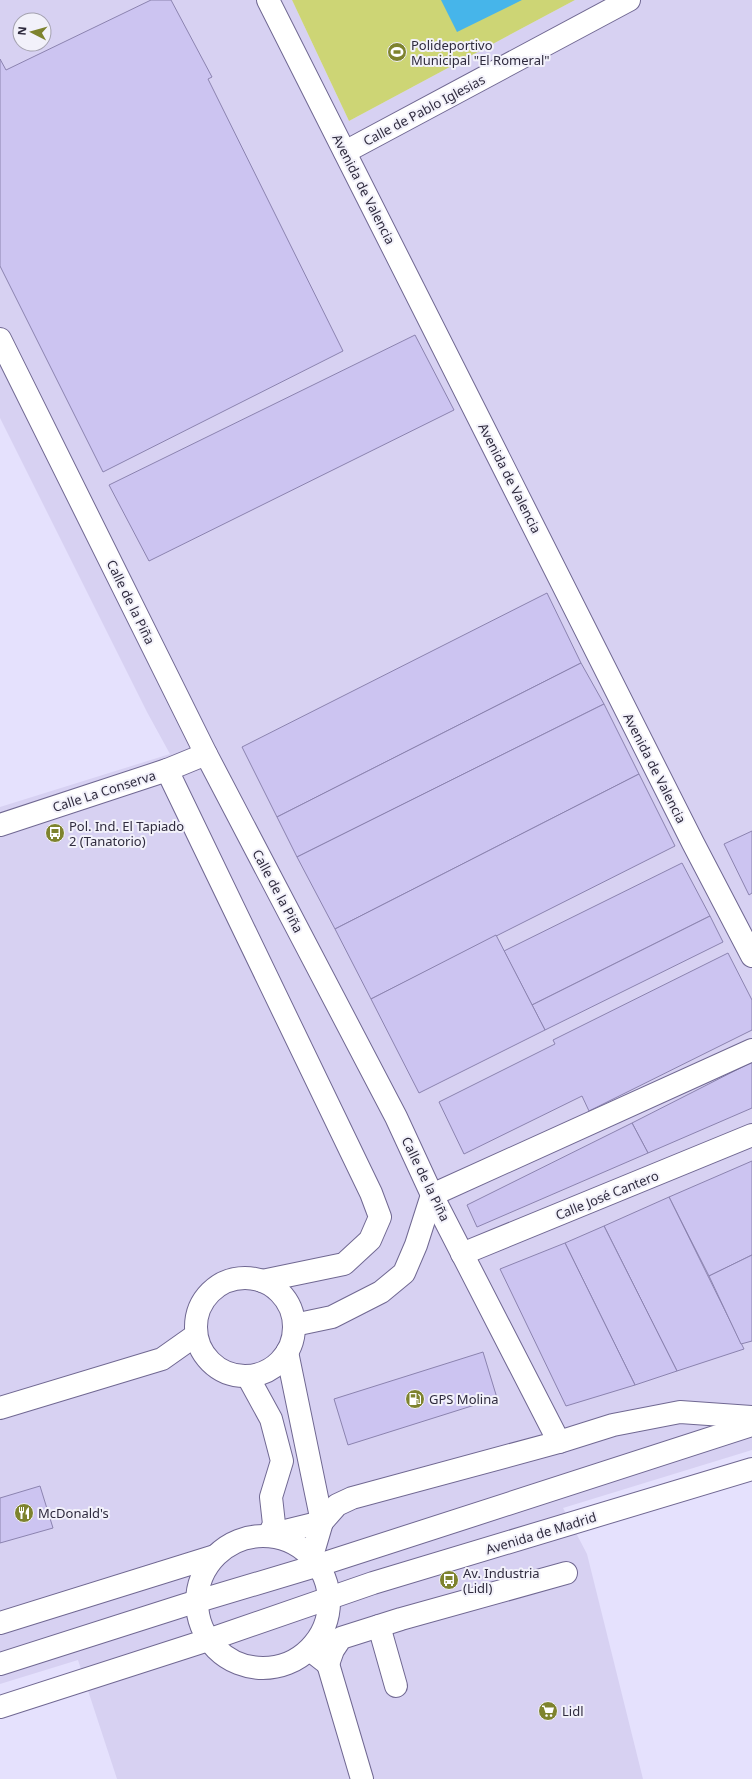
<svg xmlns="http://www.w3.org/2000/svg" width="752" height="1779" font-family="'Noto Sans',sans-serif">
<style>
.built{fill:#d7d1f2;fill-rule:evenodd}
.green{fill:#cdd575}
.water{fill:#46b5ea}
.building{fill:#ccc4f1;stroke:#8b83af}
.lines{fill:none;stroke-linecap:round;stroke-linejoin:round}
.minor-casing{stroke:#706892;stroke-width:24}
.major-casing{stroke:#706892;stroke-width:24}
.minor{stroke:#fff;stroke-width:22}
.major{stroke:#fff;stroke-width:22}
.labels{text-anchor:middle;stroke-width:4;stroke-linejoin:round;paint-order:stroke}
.poi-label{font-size:13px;fill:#2f2b3e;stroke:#f2f1fa;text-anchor:start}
.street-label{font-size:13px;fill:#2f2b3e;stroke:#f2f1fa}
</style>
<rect width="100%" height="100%" fill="#e5e1fd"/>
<path class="built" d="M 0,0 L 292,0 L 349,121 L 575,0 L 752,0 L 752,1450 L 563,1508 L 587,1554 L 643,1779 L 117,1779 L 78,1660 L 0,1684 L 0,807 L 170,754 L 147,712 L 0,418 ZM 20,20 L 44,20 L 44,44 L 20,44 Z"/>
<path class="green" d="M 292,0 L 575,0 L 349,121 Z"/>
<path class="water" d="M 441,0 L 522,0 L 457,32 Z"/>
<g class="building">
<path d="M 151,0 L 171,0 L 212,77 L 208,79 L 343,351 L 103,472 L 0,266 L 0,59 L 6,70 Z"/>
<path d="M 415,335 L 454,410 L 149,561 L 109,485 Z"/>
<path d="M 547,593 L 581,663 L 277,817 L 242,747 Z"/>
<path d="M 581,663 L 604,704 L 297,857 L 277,817 Z"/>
<path d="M 604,704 L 639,774 L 335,929 L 297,857 Z"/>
<path d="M 639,774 L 675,846 L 371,999 L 335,929 Z"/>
<path d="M 752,831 L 752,893 L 749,895 L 724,844 Z"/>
<path d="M 682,863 L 710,916 L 532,1005 L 504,951 Z"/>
<path d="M 710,916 L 723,942 L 545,1030 L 532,1005 Z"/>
<path d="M 496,935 L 545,1030 L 419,1093 L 371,999 Z"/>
<path d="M 728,953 L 752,1000 L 752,1030 L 589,1111 L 582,1096 L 464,1154 L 439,1102 L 555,1044 L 553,1040 Z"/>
<path d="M 752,1062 L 752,1108 L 648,1153 L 632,1123 Z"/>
<path d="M 632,1123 L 648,1153 L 477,1227 L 467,1205 Z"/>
<path d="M 752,1161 L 752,1255 L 709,1276 L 669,1197 Z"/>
<path d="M 669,1197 L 744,1349 L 677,1371 L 604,1226 Z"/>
<path d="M 604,1226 L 677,1371 L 635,1385 L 565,1243 Z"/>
<path d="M 565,1243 L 635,1385 L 566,1406 L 500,1269 Z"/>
<path d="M 752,1255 L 752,1341 L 741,1344 L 709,1276 Z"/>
<path d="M 483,1352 L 497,1398 L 348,1445 L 334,1399 Z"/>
<path d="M 40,1486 L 53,1528 L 0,1543 L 0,1498 Z"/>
</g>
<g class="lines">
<defs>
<g id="minor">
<path d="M 268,0 L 693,843 L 752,956"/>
<path d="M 345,152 L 629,0"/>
<path d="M 0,339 L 206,754 L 396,1117 L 432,1195 L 559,1442 L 352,1498 L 337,1505 L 322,1522"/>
<path d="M 167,770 L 371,1193 L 380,1217 L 370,1240 L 344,1264 L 262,1281"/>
<path d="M 0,825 L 167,770 L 206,754"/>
<path d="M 462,1254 L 752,1135"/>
<circle cx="245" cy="1327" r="49"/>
<path d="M 294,1325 L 332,1317 L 381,1292 L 404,1273 L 416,1245 L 432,1195 L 752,1050"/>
<path d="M 287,1352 L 322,1522 L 312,1556"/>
<path d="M 248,1377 L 271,1419 L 282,1461 L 271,1497 L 274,1524 L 269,1535"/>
<path d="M 0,1408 L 162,1359 L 196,1335"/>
<path d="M 269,1535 L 322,1522"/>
<path d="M 0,1623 L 215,1556"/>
<path d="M 379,1626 L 396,1686"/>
<path d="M 310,1650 L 328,1664 L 333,1650 L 341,1638 L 401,1619 L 566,1573"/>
<path d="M 328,1664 L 362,1779"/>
</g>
<g id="major">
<path d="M 559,1442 L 613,1425 L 680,1412 L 752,1417"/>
<circle cx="263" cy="1602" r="66"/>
<path d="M 0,1664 L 185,1605 L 319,1565 L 752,1425"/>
<path d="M 0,1707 L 208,1640 L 373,1583 L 752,1469"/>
</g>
</defs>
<use href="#minor" class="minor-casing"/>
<use href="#major" class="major-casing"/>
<use href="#minor" class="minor"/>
<use href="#major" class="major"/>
</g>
<defs>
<symbol id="stadium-disc" viewBox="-11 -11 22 22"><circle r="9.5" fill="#7e832e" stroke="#f2f1fa"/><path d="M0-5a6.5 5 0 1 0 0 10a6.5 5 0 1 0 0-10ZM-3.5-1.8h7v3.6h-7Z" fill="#fff"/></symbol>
<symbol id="bus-disc" viewBox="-11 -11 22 22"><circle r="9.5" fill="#7e832e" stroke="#f2f1fa"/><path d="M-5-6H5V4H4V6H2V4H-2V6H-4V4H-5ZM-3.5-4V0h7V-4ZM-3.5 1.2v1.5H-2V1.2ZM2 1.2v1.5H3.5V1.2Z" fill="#fff"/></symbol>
<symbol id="fuel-disc" viewBox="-11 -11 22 22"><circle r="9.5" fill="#7e832e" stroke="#f2f1fa"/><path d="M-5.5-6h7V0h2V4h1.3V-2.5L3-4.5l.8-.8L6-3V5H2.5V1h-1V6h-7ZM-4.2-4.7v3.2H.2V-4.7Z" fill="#fff"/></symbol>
<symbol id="restaurant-disc" viewBox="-11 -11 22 22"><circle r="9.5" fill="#7e832e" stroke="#f2f1fa"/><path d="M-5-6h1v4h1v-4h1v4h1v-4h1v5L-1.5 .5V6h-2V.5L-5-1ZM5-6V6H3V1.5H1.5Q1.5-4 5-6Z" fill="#fff"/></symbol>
<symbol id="supermarket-disc" viewBox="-11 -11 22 22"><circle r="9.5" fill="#7e832e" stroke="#f2f1fa"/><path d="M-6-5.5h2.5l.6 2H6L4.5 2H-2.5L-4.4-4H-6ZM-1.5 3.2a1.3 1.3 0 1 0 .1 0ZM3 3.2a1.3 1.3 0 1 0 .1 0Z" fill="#fff"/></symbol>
</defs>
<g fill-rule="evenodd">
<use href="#stadium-disc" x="386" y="41" width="22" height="22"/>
<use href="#bus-disc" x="44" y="822" width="22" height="22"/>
<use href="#fuel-disc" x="404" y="1388" width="22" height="22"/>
<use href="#restaurant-disc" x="13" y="1502" width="22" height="22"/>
<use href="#bus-disc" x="438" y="1569" width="22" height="22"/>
<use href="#supermarket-disc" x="537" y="1700" width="22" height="22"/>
</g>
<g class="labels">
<g class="poi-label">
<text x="411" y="50">Polideportivo<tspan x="411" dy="15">Municipal "El Romeral"</tspan></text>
<text x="69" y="831">Pol. Ind. El Tapiado<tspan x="69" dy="15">2 (Tanatorio)</tspan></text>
<text x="429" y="1404">GPS Molina</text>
<text x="38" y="1518">McDonald's</text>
<text x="463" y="1578">Av. Industria<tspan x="463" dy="15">(Lidl)</tspan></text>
<text x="562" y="1716">Lidl</text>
</g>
<g class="street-label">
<text transform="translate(424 110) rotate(-28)" y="5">Calle de Pablo Iglesias</text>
<text transform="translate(364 189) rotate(63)" y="5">Avenida de Valencia</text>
<text transform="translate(510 478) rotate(63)" y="5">Avenida de Valencia</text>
<text transform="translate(131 602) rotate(64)" y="5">Calle de la Piña</text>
<text transform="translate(655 768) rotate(63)" y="5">Avenida de Valencia</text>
<text transform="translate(104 791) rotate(-18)" y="5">Calle La Conserva</text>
<text transform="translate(278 891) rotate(62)" y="5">Calle de la Piña</text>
<text transform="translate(426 1179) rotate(64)" y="5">Calle de la Piña</text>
<text transform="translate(607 1195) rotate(-22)" y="5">Calle José Cantero</text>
<text transform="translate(541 1533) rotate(-17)" y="5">Avenida de Madrid</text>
</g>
</g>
<g transform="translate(32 32) rotate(276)"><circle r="19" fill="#f2f1fa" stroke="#a4a2af"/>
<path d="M0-3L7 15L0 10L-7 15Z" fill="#7e832e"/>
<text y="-6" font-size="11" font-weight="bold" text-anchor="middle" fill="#2f2b3e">N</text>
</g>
</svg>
